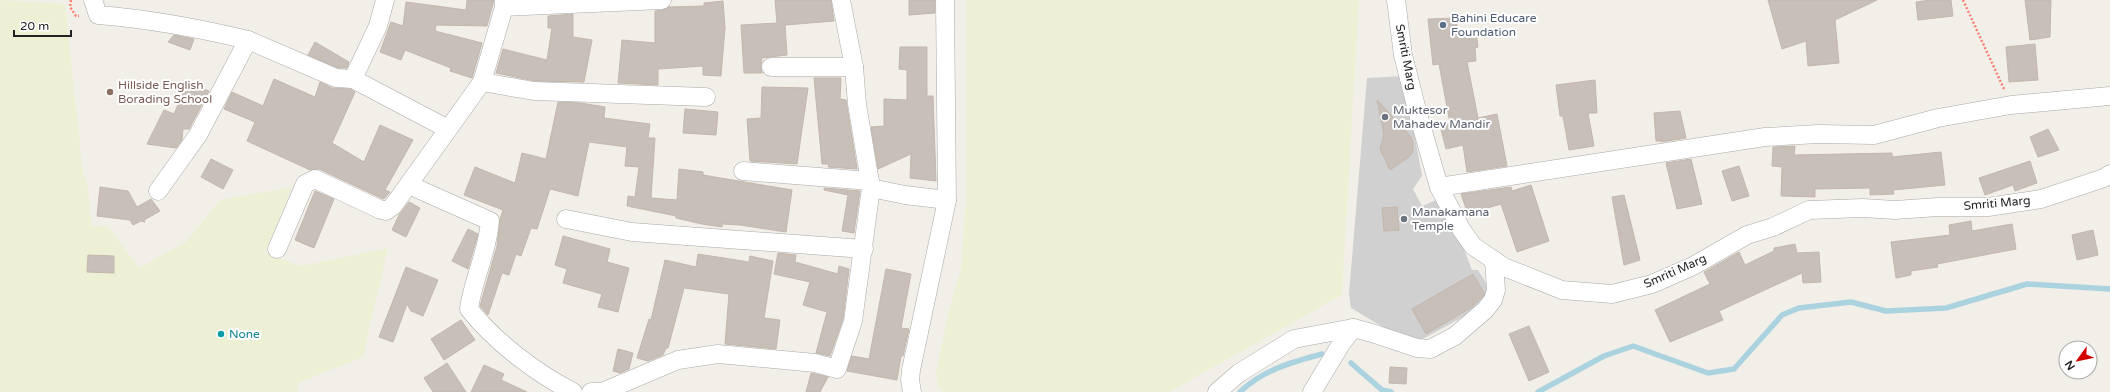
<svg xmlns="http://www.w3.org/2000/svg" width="2110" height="392" font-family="'Varela Round',sans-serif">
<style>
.religious{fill:#d0d0d0}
.farmland{fill:#eef0d5}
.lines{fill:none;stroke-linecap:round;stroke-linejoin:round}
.stream{stroke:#aad3df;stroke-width:5.5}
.building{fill:#c7bfb8;stroke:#c4b6ab}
.minor-casing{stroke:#a9a9a9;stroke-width:19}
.path{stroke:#fa8072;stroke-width:2.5;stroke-dasharray:2 2;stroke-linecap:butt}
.minor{stroke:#fff;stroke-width:18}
.service-dot{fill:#5c6f8a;stroke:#fff;stroke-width:1.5}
.education-dot{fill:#8d6e63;stroke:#fff;stroke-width:1.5}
.worship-dot{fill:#6b7280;stroke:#fff;stroke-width:1.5}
.culture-dot{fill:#0f9aa8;stroke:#fff;stroke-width:1.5}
.labels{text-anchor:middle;stroke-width:4;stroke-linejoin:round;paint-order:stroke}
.service-label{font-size:12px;fill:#4e5e75;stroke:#fff;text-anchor:start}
.street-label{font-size:12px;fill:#222;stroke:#fff}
.education-label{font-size:12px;fill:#785e54;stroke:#fff;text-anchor:start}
.worship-label{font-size:12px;fill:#5b616d;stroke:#fff;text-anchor:start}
.culture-label{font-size:12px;fill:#0d838f;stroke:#fff;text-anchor:start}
</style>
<rect width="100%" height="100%" fill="#f2efe9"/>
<path class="religious" d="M 1404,76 L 1422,176 L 1413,189 L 1422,206 L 1444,197 L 1472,270 L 1478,270 L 1494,296 L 1483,306 L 1419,341 L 1393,333 L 1351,308 L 1349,294 L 1367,78 Z"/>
<g class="farmland">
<path d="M 0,0 L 65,4 L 83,172 L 88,188 L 92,226 L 108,226 L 139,268 L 186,242 L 220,200 L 292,187 L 265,253 L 301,266 L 388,248 L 363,357 L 298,383 L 299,392 L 0,392 Z"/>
<path d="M 966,0 L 1359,0 L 1342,295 L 1169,392 L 942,392 L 938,386 L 936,371 L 949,311 L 961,269 L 966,199 Z"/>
</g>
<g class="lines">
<g class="stream">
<path d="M 1351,363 L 1382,390 L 1391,392"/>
<path d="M 1240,392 C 1263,370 1292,362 1322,354"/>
<path d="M 1538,392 L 1604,356 L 1633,346 L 1708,373 L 1734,369 L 1782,315 L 1799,308 L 1851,302 L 1886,311 L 1946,308 L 2027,284 L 2110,289"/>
</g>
</g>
<g class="building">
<path d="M 467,0 L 494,0 L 487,26 L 436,25 L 435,31 L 482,43 L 472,78 L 450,71 L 451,68 L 405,50 L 401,60 L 380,52 L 391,22 L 403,26 L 406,2 L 466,10 Z"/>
<path d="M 775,0 L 831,0 L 834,21 L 785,25 L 787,55 L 762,58 L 761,67 L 762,73 L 744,73 L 741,25 L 777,23 Z"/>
<path d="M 909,0 L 935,0 L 935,13 L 909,15 Z"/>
<path d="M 1768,0 L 1877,0 L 1835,20 L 1839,63 L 1808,66 L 1806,41 L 1782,49 Z"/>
<path d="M 1931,0 L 1951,0 L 1953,16 L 1918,20 L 1916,2 Z"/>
<path d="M 2025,0 L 2051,0 L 2050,37 L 2030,40 Z"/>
<path d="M 723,1 L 725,28 L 721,76 L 703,75 L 703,66 L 658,69 L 658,85 L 618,83 L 622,40 L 655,43 L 655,11 L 663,10 L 669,7 L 704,6 L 704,3 Z"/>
<path d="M 573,14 L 573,37 L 592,40 L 584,82 L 535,81 L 496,73 L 503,49 L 547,60 L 552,28 L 548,28 L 548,16 Z"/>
<path d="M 1456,18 L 1458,33 L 1476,31 L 1478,47 L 1475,48 L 1476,61 L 1467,62 L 1478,118 L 1497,114 L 1507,166 L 1467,172 L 1463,145 L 1446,149 L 1440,125 L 1450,123 L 1439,64 L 1433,65 L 1428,19 Z"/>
<path d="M 174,35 L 194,39 L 190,50 L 168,42 Z"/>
<path d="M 315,42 L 349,62 L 347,68 L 338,68 L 308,55 Z"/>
<path d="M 2035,44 L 2038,80 L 2009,82 L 2006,47 Z"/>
<path d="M 900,47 L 927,47 L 927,96 L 933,96 L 936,181 L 910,178 L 911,154 L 878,169 L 871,127 L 884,126 L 884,99 L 907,100 L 907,70 L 899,69 Z"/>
<path d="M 814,78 L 841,78 L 840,99 L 846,100 L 857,169 L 828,167 L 829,164 L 822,164 Z"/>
<path d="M 274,79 L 315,97 L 320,82 L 332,88 L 350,89 L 355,92 L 332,143 L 364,162 L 380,125 L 413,140 L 385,190 L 390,192 L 385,198 L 383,199 L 319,169 L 310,170 L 247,141 L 255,122 L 224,109 L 232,92 L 263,106 Z"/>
<path d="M 1595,80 L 1597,113 L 1588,113 L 1594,146 L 1569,150 L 1563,116 L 1560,116 L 1556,85 Z"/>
<path d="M 188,82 L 209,91 L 189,129 L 183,129 L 182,140 L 176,148 L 147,144 L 164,110 L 174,114 Z"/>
<path d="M 762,87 L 808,88 L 797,164 L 750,161 L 747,119 L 761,118 Z"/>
<path d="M 1377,100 L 1411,137 L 1413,143 L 1413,151 L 1409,157 L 1390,170 L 1380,149 L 1384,134 Z"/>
<path d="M 558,102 L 581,103 L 605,107 L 604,118 L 650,124 L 648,138 L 655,138 L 651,198 L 677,200 L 679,169 L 703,172 L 703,175 L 792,190 L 786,232 L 740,225 L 722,224 L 722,227 L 702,224 L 676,218 L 676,216 L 627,206 L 628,196 L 635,197 L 639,167 L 625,166 L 627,147 L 589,142 L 578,196 L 550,189 L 537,229 L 531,228 L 521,256 L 516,254 L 509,275 L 502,273 L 488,315 L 480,306 L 497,246 L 500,219 L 503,210 L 464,195 L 475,167 L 515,183 L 522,153 L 546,159 Z"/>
<path d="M 685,109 L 718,112 L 716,135 L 683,133 Z"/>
<path d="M 1680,111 L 1686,138 L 1661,142 L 1661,141 L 1656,141 L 1654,113 Z"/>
<path d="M 2048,129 L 2059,150 L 2038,157 L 2030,137 Z"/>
<path d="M 1795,146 L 1794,155 L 1892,153 L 1892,157 L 1941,152 L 1945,185 L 1893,190 L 1894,194 L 1870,195 L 1870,188 L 1815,189 L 1815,197 L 1781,196 L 1782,167 L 1772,166 L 1773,147 Z"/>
<path d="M 211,159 L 233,170 L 223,189 L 201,177 Z"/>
<path d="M 1691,159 L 1702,204 L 1677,209 L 1666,163 Z"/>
<path d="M 2030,161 L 2037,183 L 2015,191 L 2013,185 L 1985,195 L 1979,178 Z"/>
<path d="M 1739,166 L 1749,196 L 1732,201 L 1722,171 Z"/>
<path d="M 1531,185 L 1549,241 L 1517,252 L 1501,204 L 1468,214 L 1461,194 L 1511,187 L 1512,191 Z"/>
<path d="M 100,187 L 128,191 L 137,207 L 151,199 L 160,211 L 144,220 L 145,222 L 141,221 L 133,225 L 130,220 L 97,216 Z"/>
<path d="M 824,188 L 860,191 L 854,233 L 842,231 L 848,195 L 824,190 Z"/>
<path d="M 315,191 L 334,199 L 314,248 L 295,240 Z"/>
<path d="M 1624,195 L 1640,260 L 1624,265 L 1612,197 Z"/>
<path d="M 409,202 L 420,208 L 406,237 L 392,230 L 399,215 Z"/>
<path d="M 1397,207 L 1399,230 L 1384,231 L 1382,208 Z"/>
<path d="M 1971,221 L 1972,231 L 2012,224 L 2016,249 L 1937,264 L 1938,267 L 1911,271 L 1911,275 L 1896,278 L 1891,242 L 1950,235 L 1949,225 Z"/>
<path d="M 468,229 L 478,234 L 468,269 L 452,261 Z"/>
<path d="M 2093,230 L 2098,255 L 2077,260 L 2072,235 Z"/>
<path d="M 563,236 L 610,249 L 607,262 L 629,268 L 618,312 L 598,307 L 602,294 L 563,283 L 567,269 L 555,265 Z"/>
<path d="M 1795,244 L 1797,253 L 1819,252 L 1821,282 L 1803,283 L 1802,273 L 1719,311 L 1723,320 L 1670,342 L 1655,310 L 1710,284 L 1704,272 L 1739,252 L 1745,265 L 1774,251 L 1774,248 Z"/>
<path d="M 778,253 L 796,255 L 795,262 L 838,274 L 839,266 L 849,269 L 843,319 L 830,356 L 816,353 L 827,312 L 803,305 L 810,282 L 774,274 Z"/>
<path d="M 698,254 L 749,262 L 750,256 L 773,261 L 764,318 L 780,320 L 776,349 L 725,344 L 729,294 L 684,288 L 668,348 L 666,348 L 663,355 L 648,361 L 637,358 L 649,319 L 651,320 L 665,260 L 696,267 Z"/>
<path d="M 88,255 L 114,256 L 114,273 L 87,272 Z"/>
<path d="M 406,267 L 438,280 L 423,316 L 411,311 L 407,304 L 393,342 L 379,337 Z"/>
<path d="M 886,269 L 911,274 L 901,328 L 909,329 L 903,356 L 901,356 L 897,380 L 847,371 L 852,356 L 869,359 Z"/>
<path d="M 1473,274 L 1484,293 L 1484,295 L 1472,307 L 1426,334 L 1412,309 Z"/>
<path d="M 461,320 L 475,340 L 444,360 L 431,339 Z"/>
<path d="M 1529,326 L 1549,372 L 1529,381 L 1509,334 Z"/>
<path d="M 618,349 L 633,353 L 629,369 L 620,373 L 613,371 Z"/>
<path d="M 447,363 L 466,392 L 433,392 L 424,378 Z"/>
<path d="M 484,365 L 504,374 L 501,380 L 527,392 L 471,392 Z"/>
<path d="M 1390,367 L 1407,368 L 1406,384 L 1389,383 Z"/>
<path d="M 811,373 L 828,377 L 820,392 L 806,392 Z"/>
</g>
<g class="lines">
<defs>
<g id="minor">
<path d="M 93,0 L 98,15 C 149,19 198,28 248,40"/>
<path d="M 1396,0 L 1403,55 L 1418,114 L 1439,187 L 1461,229 L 1473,246 L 1504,267 L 1562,290 L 1612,294 L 1652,284 L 1693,266 L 1747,235 L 1773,227 L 1809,210 L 1863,208 L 1895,210 L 1938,207 L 1988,207 L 2041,199 L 2104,178 L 2110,174"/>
<path d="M 504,7 L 662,0"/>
<path d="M 771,67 L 854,67"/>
<path d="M 353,79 L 448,129"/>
<path d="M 482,82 L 534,91 L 706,97"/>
<path d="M 743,171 L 870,181"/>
<path d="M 409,185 L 490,221 C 488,251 473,279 469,309 C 495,342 536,373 573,392"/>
<path d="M 1439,187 L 1765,137 L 1818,134 L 1874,135 L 1938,118 L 2011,105 L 2110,96"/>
<path d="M 871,188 L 905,195 L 947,200"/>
<path d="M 158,191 L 198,135 L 248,40 L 336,78 L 353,79 L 378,26 L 385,0"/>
<path d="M 566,219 L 632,232 L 864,249"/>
<path d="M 277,249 L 305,184 L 315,179 L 379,209 L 386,211 L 393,206 L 482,82 L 504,7 L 504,0"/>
<path d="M 591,392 L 602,392 L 678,360 L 718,354 L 815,363 L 837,369 L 853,321 L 871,188 L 857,104 L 854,67 L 841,0"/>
<path d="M 912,392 L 910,380 L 911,370 L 947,200 L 945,0"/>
<path d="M 1217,392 L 1239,373 L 1294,339 L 1353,328 L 1372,333 L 1417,348 L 1430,349 L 1455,336 L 1485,310 L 1493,300 L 1496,290 L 1494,261"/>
<path d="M 1312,392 L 1341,344 L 1353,328"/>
</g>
</defs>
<use href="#minor" class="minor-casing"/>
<g class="path">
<path d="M 71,0 L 70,7 L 76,16 L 79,16"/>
<path d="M 1963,0 L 2004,89"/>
</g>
<use href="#minor" class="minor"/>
</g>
<circle class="service-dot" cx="1443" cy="25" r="4"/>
<circle class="education-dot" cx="110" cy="92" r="4"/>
<g class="worship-dot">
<circle cx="1385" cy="117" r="4"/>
<circle cx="1404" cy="219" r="4"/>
</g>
<circle class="culture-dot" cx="221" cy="334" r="4"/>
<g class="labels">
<g class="service-label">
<text x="1451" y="22">Bahini Educare<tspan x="1451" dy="14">Foundation</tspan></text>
</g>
<g class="street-label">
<text transform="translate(1406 57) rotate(79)" y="4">Smriti Marg</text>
<text transform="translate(1997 203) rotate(-5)" y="4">Smriti Marg</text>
<text transform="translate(1675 271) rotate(-24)" y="4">Smriti Marg</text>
</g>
<g class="education-label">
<text x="118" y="89">Hillside English<tspan x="118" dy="14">Borading School</tspan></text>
</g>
<g class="worship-label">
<text x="1393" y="114">Muktesor<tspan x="1393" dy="14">Mahadev Mandir</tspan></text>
<text x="1412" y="216">Manakamana<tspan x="1412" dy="14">Temple</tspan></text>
</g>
<g class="culture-label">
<text x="229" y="338">None</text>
</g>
</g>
<g transform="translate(2078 360) rotate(237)"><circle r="19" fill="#ffffff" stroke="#a7a7a7"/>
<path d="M0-3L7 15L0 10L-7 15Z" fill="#d40000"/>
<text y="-6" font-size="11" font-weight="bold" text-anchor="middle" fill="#222222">N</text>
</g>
<path d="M14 30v6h57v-6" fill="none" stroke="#222222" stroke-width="2"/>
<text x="20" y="30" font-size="12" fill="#222222" stroke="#ffffff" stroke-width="3" paint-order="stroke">20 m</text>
</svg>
